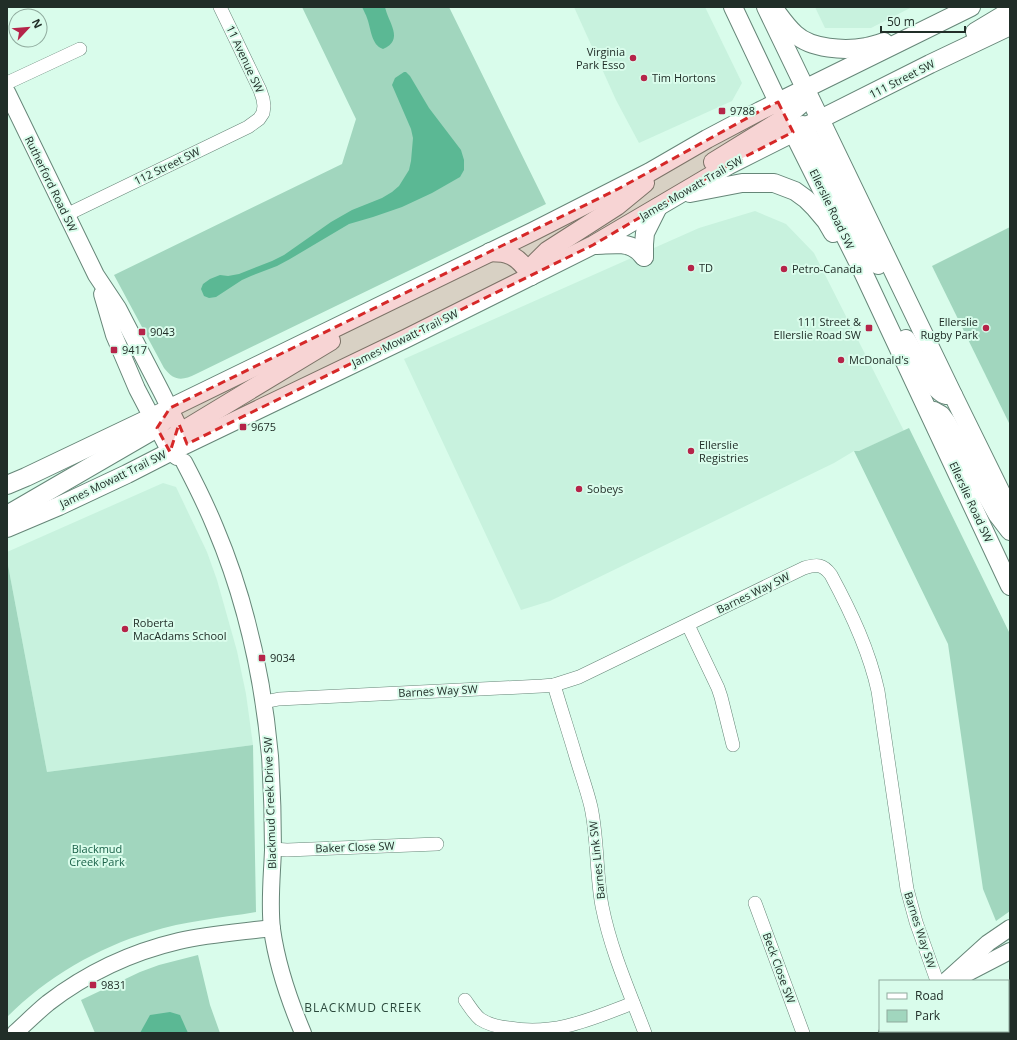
<svg xmlns="http://www.w3.org/2000/svg" width="1017" height="1040" font-family="'Open Sans',sans-serif">
<style>
.built{fill:#c8f2de}
.green{fill:#a1d6be}
.water{fill:#5bb894}
.lines{fill:none;stroke-linecap:round;stroke-linejoin:round}
.minor-casing{stroke:#668678;stroke-width:14}
.tertiary-casing{stroke:#668678;stroke-width:18}
.secondary-casing{stroke:#668678;stroke-width:20}
.minor{stroke:#fff;stroke-width:13}
.tertiary{stroke:#fff;stroke-width:16}
.secondary{stroke:#fff;stroke-width:18}
.marked{fill:#d62828;fill-opacity:0.2;stroke:#d62828;stroke-width:3;stroke-dasharray:8 5;stroke-linejoin:round}
.poi-dot{fill:#b52449;stroke:#d9fceb;stroke-width:1.5}
.labels{text-anchor:middle;stroke-width:4;stroke-linejoin:round;paint-order:stroke}
.poi-label{font-size:11px;fill:#212e28;stroke:#d9fceb;text-anchor:start}
.street-label{font-size:11px;fill:#212e28;stroke:#d9fceb}
.park-label{font-size:11px;fill:#1a6149;stroke:#d9fceb}
.neighbourhood-label{font-size:12px;letter-spacing:1px;fill:#2a483b;stroke:#d9fceb}
</style>
<rect width="100%" height="100%" fill="#d9fceb"/>
<g class="built">
<path d="M 574,7 L 705,7 L 742,83 L 732,101 L 639,143 L 616,100 Z"/>
<path d="M 815,7 L 912,7 L 871,28 L 825,28 Z"/>
<path d="M 755,211 L 786,224 L 814,253 L 904,431 L 859,451 L 854,451 L 834,463 L 550,601 L 521,610 L 404,359 L 699,228 Z"/>
<path d="M 163,483 L 176,487 L 207,552 L 217,580 L 237,651 L 246,694 L 253,745 L 47,772 L 7,560 L 7,552 Z"/>
</g>
<g class="green">
<path d="M 302,7 L 449,7 L 546,204 L 196,374 C 182,381 174,381 164,368 L 114,275 L 342,164 L 356,119 Z"/>
<path d="M 1010,227 L 1010,425 L 932,266 Z"/>
<path d="M 909,428 L 1010,634 L 1010,911 L 996,921 L 983,889 L 948,644 L 854,451 L 859,451 Z"/>
<path d="M 7,560 L 47,772 L 253,745 L 256,912 C 221,918 184,921 150,932 C 97,948 47,977 7,1017 Z"/>
<path d="M 198,955 L 210,1005 L 220,1033 L 95,1033 L 81,1000 L 140,972 L 159,965 Z"/>
</g>
<g class="water">
<path d="M 362,7 L 385,7 C 388,22 405,40 383,49 C 371,45 371,28 367,18 C 366,15 364,11 362,7 Z"/>
<path d="M 404,72 L 406,72 L 410,76 L 429,108 L 461,150 L 464,160 L 464,170 L 460,177 L 432,193 L 402,207 L 373,217 L 349,224 L 290,259 L 277,266 L 251,276 L 242,280 L 216,297 L 209,298 L 204,296 L 201,289 L 203,284 L 210,279 L 220,275 L 228,276 L 239,274 L 272,261 L 284,255 L 331,222 L 352,210 L 382,198 L 392,192 L 399,186 L 409,170 L 411,161 L 413,138 L 411,129 L 392,85 L 395,78 Z"/>
<path d="M 170,1012 L 180,1015 L 188,1033 L 140,1033 L 150,1015 Z"/>
</g>
<g class="lines">
<defs>
<g id="minor">
<path d="M 7,83 L 80,49"/>
<path d="M 66,215 L 248,127 L 259,119 L 263,113 L 264,106 L 263,99 L 260,90 L 220,7"/>
<path d="M 688,625 L 718,688 L 721,697 L 733,745"/>
<path d="M 554,685 C 561,709 569,733 576,757 C 581,774 587,790 591,807 C 598,840 596,874 602,906 C 611,951 629,991 645,1033"/>
<path d="M 264,702 L 279,699 L 542,686 L 554,685 L 579,677 L 804,568 C 817,564 823,564 831,575 C 851,612 869,650 878,691 L 907,889 L 916,922 L 937,981"/>
<path d="M 273,849 L 287,850 L 437,844"/>
<path d="M 755,903 L 803,1033"/>
<path d="M 465,1000 C 470,1007 474,1014 480,1019 C 489,1025 499,1027 509,1028 C 555,1036 591,1019 633,1003"/>
<path d="M 956,1031 L 957,1033"/>
</g>
<g id="tertiary">
<path d="M 7,92 L 96,275 L 118,308 L 161,391 L 187,443"/>
<path d="M 102,294 L 114,335 L 137,389 L 170,452 L 177,457"/>
<path d="M 184,462 C 195,483 206,505 215,527 C 246,600 263,678 270,756 C 272,787 273,819 273,850 C 272,876 269,903 272,929 C 277,965 289,1000 303,1033"/>
<path d="M 958,978 L 1010,951"/>
<path d="M 946,981 L 988,943 L 1010,928"/>
<path d="M 15,1033 C 26,1023 37,1012 48,1003 C 87,973 132,952 179,941 C 209,934 241,932 272,928"/>
<path d="M 887,1033 L 890,1031"/>
</g>
<g id="secondary">
<path d="M 733,7 L 778,102 L 862,270 L 1010,586"/>
<path d="M 766,7 L 953,395 L 1010,511"/>
<path d="M 775,10 C 781,18 787,27 795,34 C 811,49 845,51 866,47 C 872,46 878,44 884,42"/>
<path d="M 975,32 L 1010,11"/>
<path d="M 803,125 L 878,265"/>
<path d="M 713,162 L 786,117 L 799,106 L 803,100 L 805,89"/>
<path d="M 690,193 L 742,183 L 774,183 L 795,191 L 806,199 L 815,208 L 826,221 L 833,233"/>
<path d="M 595,245 C 609,245 626,241 637,250 C 640,252 642,255 644,257"/>
<path d="M 490,252 C 495,253 501,252 507,254 C 518,257 525,267 531,276"/>
<path d="M 644,257 L 644,244 L 645,233 L 658,207"/>
<path d="M 531,276 L 534,264 L 547,251 L 617,206 L 645,183"/>
<path d="M 906,339 C 914,352 932,392 946,395 C 949,395 951,395 953,395"/>
<path d="M 934,411 L 941,415 L 947,423 L 997,514 L 1010,531"/>
<path d="M 170,452 L 174,436 L 331,341"/>
<path d="M 7,485 L 26,477 L 152,417 L 534,231 L 650,172 L 707,139 L 760,111 L 971,7"/>
<path d="M 7,515 L 157,428 L 164,421 L 170,408"/>
<path d="M 7,528 L 59,506 L 127,474 L 170,452 L 407,338 L 593,245 L 729,165 L 930,64 L 1010,26"/>
</g>
</defs>
<use href="#minor" class="minor-casing"/>
<use href="#tertiary" class="tertiary-casing"/>
<use href="#secondary" class="secondary-casing"/>
<use href="#minor" class="minor"/>
<use href="#tertiary" class="tertiary"/>
<use href="#secondary" class="secondary"/>
</g>
<path class="marked" d="M 778,102 L 793,132 L 729,165 L 593,245 L 187,444 L 179,424 L 170,452 L 157,428 L 170,408 L 618,189 L 760,111 Z"/>
<g class="poi-dot">
<circle cx="633" cy="58" r="4"/>
<circle cx="644" cy="78" r="4"/>
<rect x="718" y="107" width="8" height="8" rx="2"/>
<circle cx="691" cy="268" r="4"/>
<circle cx="784" cy="269" r="4"/>
<rect x="865" y="324" width="8" height="8" rx="2"/>
<circle cx="986" cy="328" r="4"/>
<rect x="138" y="328" width="8" height="8" rx="2"/>
<rect x="110" y="346" width="8" height="8" rx="2"/>
<circle cx="841" cy="360" r="4"/>
<rect x="239" y="423" width="8" height="8" rx="2"/>
<circle cx="691" cy="451" r="4"/>
<circle cx="579" cy="489" r="4"/>
<circle cx="125" cy="629" r="4"/>
<rect x="258" y="654" width="8" height="8" rx="2"/>
<rect x="89" y="981" width="8" height="8" rx="2"/>
</g>
<g class="labels">
<g class="poi-label">
<text x="625" y="56" text-anchor="end">Virginia<tspan x="625" dy="13">Park Esso</tspan></text>
<text x="652" y="82">Tim Hortons</text>
<text x="730" y="115">9788</text>
<text x="699" y="272">TD</text>
<text x="792" y="273">Petro-Canada</text>
<text x="861" y="326" text-anchor="end">111 Street &amp;<tspan x="861" dy="13">Ellerslie Road SW</tspan></text>
<text x="978" y="326" text-anchor="end">Ellerslie<tspan x="978" dy="13">Rugby Park</tspan></text>
<text x="150" y="336">9043</text>
<text x="122" y="354">9417</text>
<text x="849" y="364">McDonald's</text>
<text x="251" y="431">9675</text>
<text x="699" y="449">Ellerslie<tspan x="699" dy="13">Registries</tspan></text>
<text x="587" y="493">Sobeys</text>
<text x="133" y="627">Roberta<tspan x="133" dy="13">MacAdams School</tspan></text>
<text x="270" y="662">9034</text>
<text x="101" y="989">9831</text>
</g>
<g class="street-label">
<text transform="translate(245 59) rotate(65)" y="4">11 Avenue SW</text>
<text transform="translate(902 79) rotate(-27)" y="4">111 Street SW</text>
<text transform="translate(167 166) rotate(-26)" y="4">112 Street SW</text>
<text transform="translate(51 184) rotate(64)" y="4">Rutherford Road SW</text>
<text transform="translate(691 188) rotate(-30)" y="4">James Mowatt Trail SW</text>
<text transform="translate(832 209) rotate(64)" y="4">Ellerslie Road SW</text>
<text transform="translate(405 338) rotate(-26)" y="4">James Mowatt Trail SW</text>
<text transform="translate(113 479) rotate(-26)" y="4">James Mowatt Trail SW</text>
<text transform="translate(971 502) rotate(65)" y="4">Ellerslie Road SW</text>
<text transform="translate(753 593) rotate(-26)" y="4">Barnes Way SW</text>
<text transform="translate(438 691) rotate(-3)" y="4">Barnes Way SW</text>
<text transform="translate(270 803) rotate(-92)" y="4">Blackmud Creek Drive SW</text>
<text transform="translate(355 847) rotate(-2)" y="4">Baker Close SW</text>
<text transform="translate(597 860) rotate(-96)" y="4">Barnes Link SW</text>
<text transform="translate(920 930) rotate(72)" y="4">Barnes Way SW</text>
<text transform="translate(779 968) rotate(70)" y="4">Beck Close SW</text>
</g>
<g class="park-label">
<text x="97" y="853">Blackmud<tspan x="97" dy="13">Creek Park</tspan></text>
</g>
<g class="neighbourhood-label">
<text x="363" y="1012">BLACKMUD CREEK</text>
</g>
</g>
<rect width="1017" height="1040" fill="none" stroke="#212e28" stroke-width="16"/>
<rect x="879" y="980" width="130" height="52" fill="#d9fceb" stroke="#8faa9d"/>
<rect x="887" y="993" width="20" height="6" fill="#ffffff" stroke="#8faa9d"/>
<text x="915" y="1000" font-size="12" fill="#212e28">Road</text>
<rect x="887" y="1010" width="20" height="12" fill="#a1d6be" stroke="#8faa9d"/>
<text x="915" y="1020" font-size="12" fill="#212e28">Park</text>
<g transform="translate(28 28) rotate(64)"><circle r="19" fill="#d9fceb" stroke="#8faa9d"/>
<path d="M0-3L7 15L0 10L-7 15Z" fill="#b52449"/>
<text y="-6" font-size="11" font-weight="bold" text-anchor="middle" fill="#212e28">N</text>
</g>
<path d="M881 26v6h84v-6" fill="none" stroke="#212e28" stroke-width="2"/>
<text x="887" y="26" font-size="12" fill="#212e28" stroke="#d9fceb" stroke-width="3" paint-order="stroke">50 m</text>
</svg>
